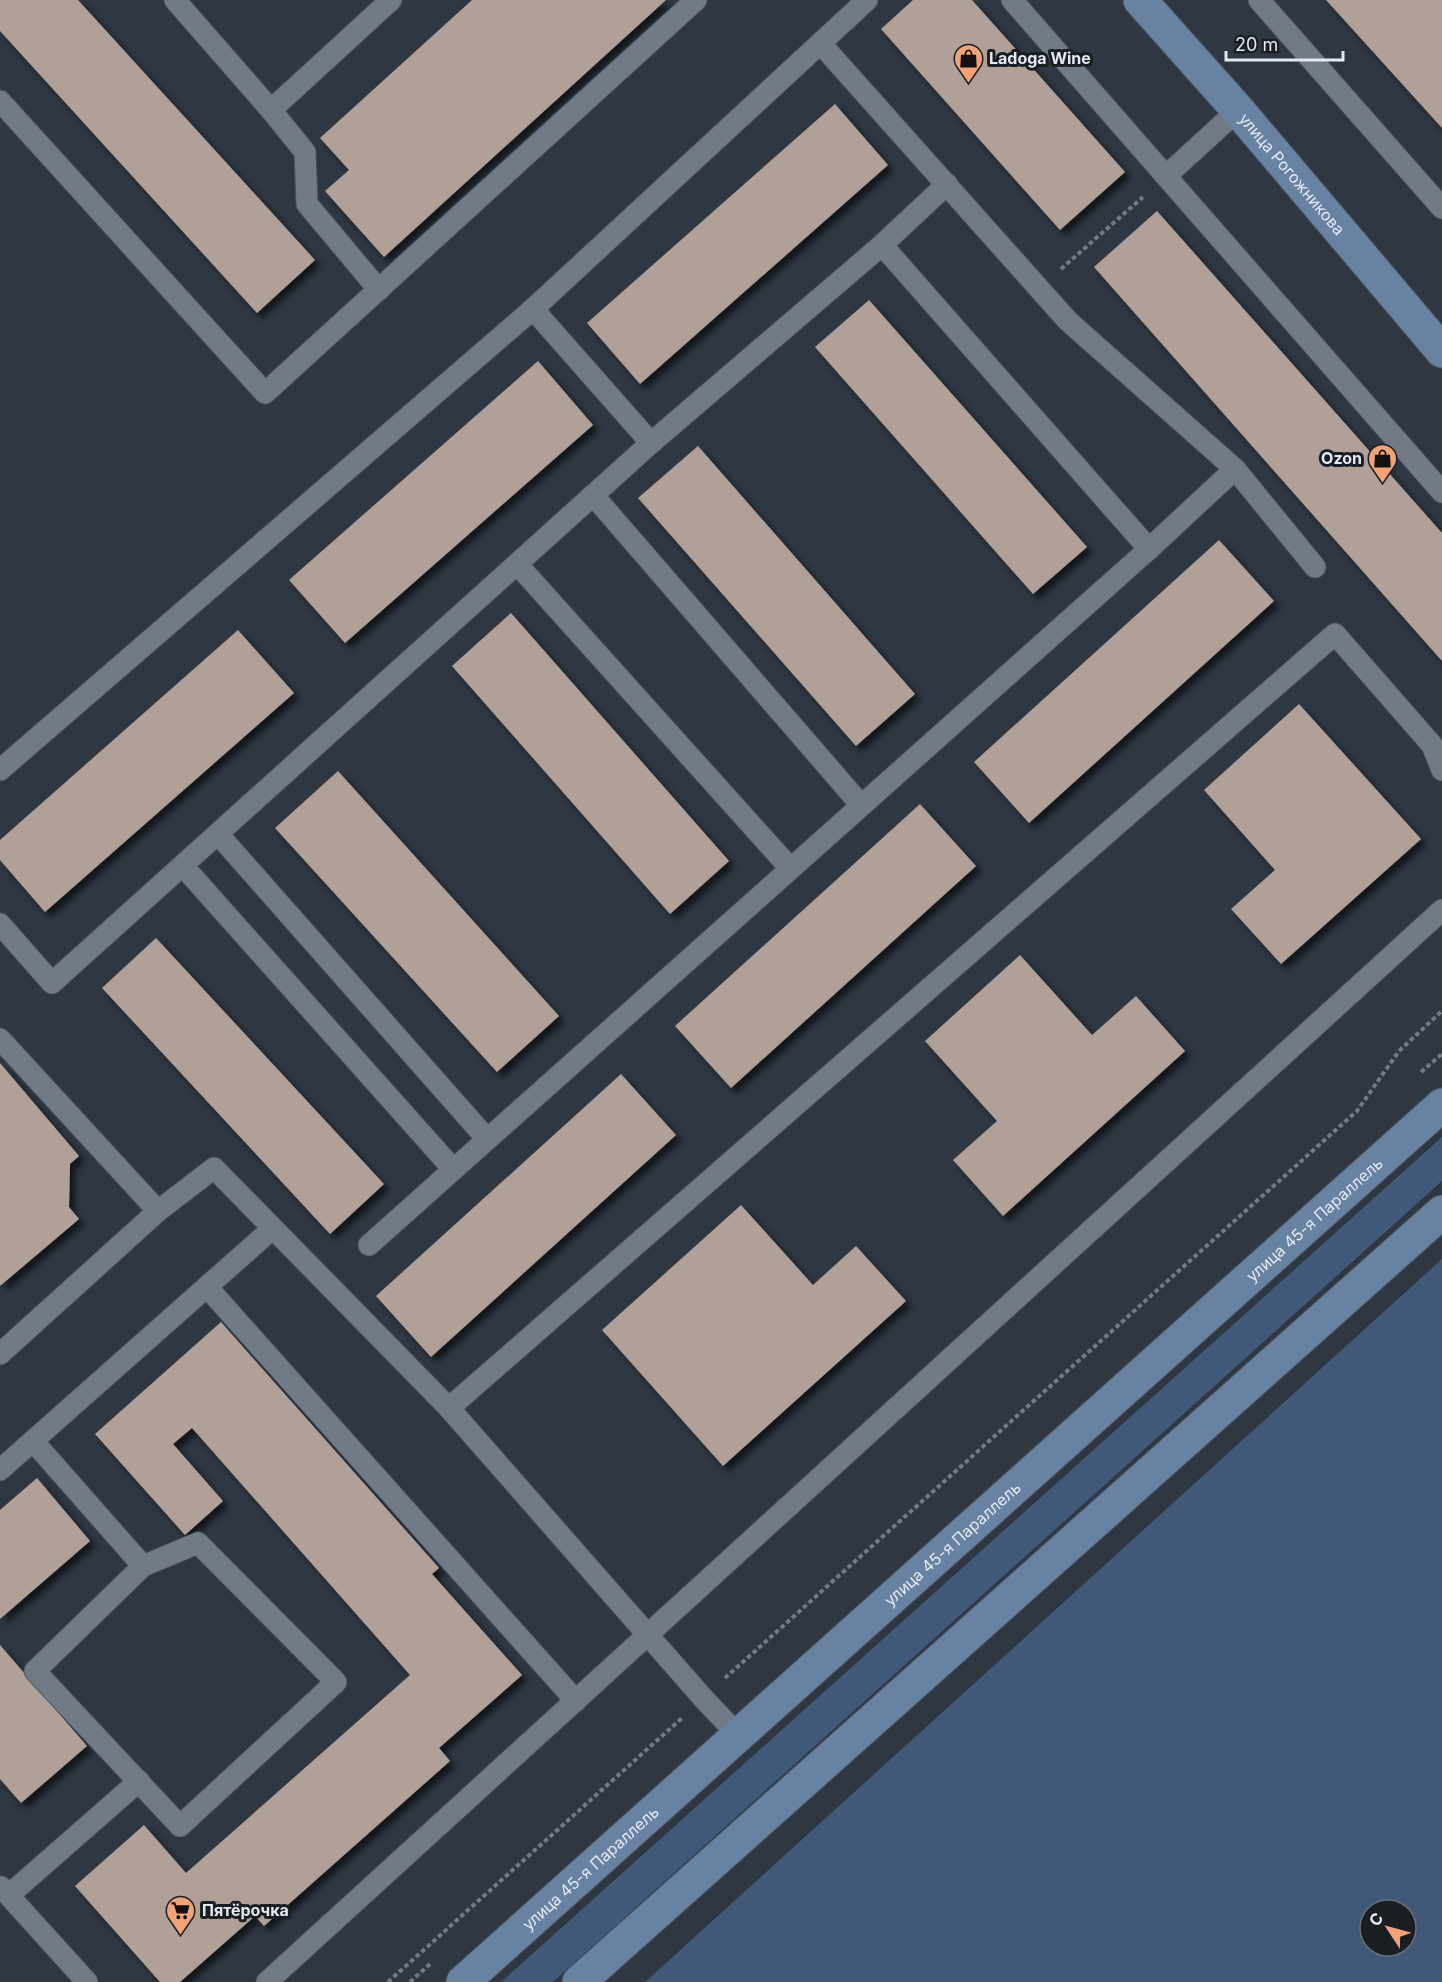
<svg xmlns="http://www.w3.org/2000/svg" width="1442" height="1982" font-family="Inter,sans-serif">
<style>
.green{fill:#405979;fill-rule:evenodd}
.building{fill:#b0a097;filter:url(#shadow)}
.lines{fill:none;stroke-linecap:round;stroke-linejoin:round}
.lane-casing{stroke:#4b535d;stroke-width:23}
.secondary-casing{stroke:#4b535d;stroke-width:35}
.path{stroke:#727a84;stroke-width:4;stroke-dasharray:4.5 3;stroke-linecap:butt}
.lane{stroke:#717b88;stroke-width:21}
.secondary{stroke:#6882a2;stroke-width:33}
.labels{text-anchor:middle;stroke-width:6;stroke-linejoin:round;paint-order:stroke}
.poi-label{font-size:16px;font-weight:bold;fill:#e3e9f0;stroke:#1a1e23;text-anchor:start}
.street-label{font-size:16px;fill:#e3e9f0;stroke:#1a1e23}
</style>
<defs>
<filter id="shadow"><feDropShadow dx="5.5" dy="5.5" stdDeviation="3" flood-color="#0009"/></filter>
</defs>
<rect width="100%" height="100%" fill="#2e3742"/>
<g class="green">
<path d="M 1442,1137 L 1442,1181 L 553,1982 L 501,1982 Z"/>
<path d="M 1442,1259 L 1442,1982 L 645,1982 ZM 1370,1910 L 1406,1910 L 1406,1946 L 1370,1946 Z"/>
</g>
<g class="building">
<path d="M 0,0 L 78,0 L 315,260 L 257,313 L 0,31 Z"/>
<path d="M 472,0 L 666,0 L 384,257 L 325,191 L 349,170 L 320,138 Z"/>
<path d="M 913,0 L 972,0 L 1125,172 L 1060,230 L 881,29 Z"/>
<path d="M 1326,0 L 1442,0 L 1442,128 Z"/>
<path d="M 835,104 L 888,165 L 640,384 L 587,323 Z"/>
<path d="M 1157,211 L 1442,533 L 1442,661 L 1094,267 Z"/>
<path d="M 869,300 L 1087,547 L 1033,594 L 815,347 Z"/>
<path d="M 538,361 L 593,425 L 345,643 L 289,580 Z"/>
<path d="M 698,446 L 915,694 L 856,746 L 638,498 Z"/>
<path d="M 1219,540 L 1274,601 L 1029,823 L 974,762 Z"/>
<path d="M 511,613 L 729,861 L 670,914 L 452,666 Z"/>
<path d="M 238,630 L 294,693 L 45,912 L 0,860 L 0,840 Z"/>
<path d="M 1299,704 L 1421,839 L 1281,964 L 1231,909 L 1275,870 L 1204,790 Z"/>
<path d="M 338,771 L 559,1016 L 497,1072 L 275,828 Z"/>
<path d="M 920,804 L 976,866 L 731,1088 L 675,1026 Z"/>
<path d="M 156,938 L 384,1184 L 330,1234 L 102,988 Z"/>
<path d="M 1020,955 L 1092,1035 L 1136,996 L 1185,1051 L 1003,1216 L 953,1160 L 997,1121 L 925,1041 Z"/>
<path d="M 0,1063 L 79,1156 L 70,1164 L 69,1207 L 79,1219 L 0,1286 Z"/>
<path d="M 621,1074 L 676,1135 L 431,1357 L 376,1296 Z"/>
<path d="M 741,1205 L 813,1285 L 856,1246 L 906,1301 L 723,1466 L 602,1330 Z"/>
<path d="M 221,1322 L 439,1568 L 432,1574 L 522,1675 L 439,1748 L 450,1761 L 264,1926 L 255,1916 L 180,1982 L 160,1982 L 75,1886 L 144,1825 L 186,1873 L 410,1675 L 192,1428 L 173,1444 L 223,1501 L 185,1535 L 95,1434 Z"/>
<path d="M 37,1478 L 90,1541 L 0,1619 L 0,1510 Z"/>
<path d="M 0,1645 L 87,1746 L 21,1803 L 0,1779 Z"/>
</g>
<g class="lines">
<defs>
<g id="lane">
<path d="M 175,0 L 271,110 L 305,152 L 307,204 L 379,290"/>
<path d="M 1012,0 L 1442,492"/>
<path d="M 1259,0 L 1442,208"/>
<path d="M 821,44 L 1068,321 L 1235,469 L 1315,567"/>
<path d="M 0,101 L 265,393 L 696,0"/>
<path d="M 271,110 L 391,0"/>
<path d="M 1166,176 L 1238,110"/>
<path d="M 533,309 L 651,443"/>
<path d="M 593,495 L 861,805"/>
<path d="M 1149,549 L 1235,469"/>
<path d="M 517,564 L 790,868"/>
<path d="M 0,770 L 533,309 L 867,0"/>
<path d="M 218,834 L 487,1139"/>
<path d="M 183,866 L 453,1169"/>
<path d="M 0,924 L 52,983 L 651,443 L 882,245 L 947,184"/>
<path d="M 0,1039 L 158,1211"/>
<path d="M 369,1245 L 1149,549 L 882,245"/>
<path d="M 207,1287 L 576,1701"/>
<path d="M 0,1354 L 158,1211 L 214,1168 L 449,1408 L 703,1698 L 738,1735"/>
<path d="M 449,1408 L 1335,634 L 1432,745 L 1442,770"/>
<path d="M 33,1441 L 143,1566 L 35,1671 L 180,1826 L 336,1682 L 198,1543 L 143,1566"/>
<path d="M 0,1470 L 272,1229"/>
<path d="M 1,1887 L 87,1982"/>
<path d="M 9,1895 L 139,1781"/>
<path d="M 267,1982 L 1442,910"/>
</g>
<g id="secondary">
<path id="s1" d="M 1140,0 L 1238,110 L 1442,351"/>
<path id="s2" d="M 463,1982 L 1442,1105"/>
<path d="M 579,1982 L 1442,1212"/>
</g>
</defs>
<use href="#lane" class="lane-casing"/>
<use href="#secondary" class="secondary-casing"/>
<g class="path">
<path d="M 1061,269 L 1143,197"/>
<path d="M 1421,1072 L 1442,1054"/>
<path d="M 725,1678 L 1357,1111 L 1399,1051 L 1442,1011"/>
<path d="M 388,1982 L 682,1718"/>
<path d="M 410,1982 L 430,1964"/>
</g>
<use href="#lane" class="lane"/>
<use href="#secondary" class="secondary"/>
</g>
<defs>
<symbol id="shop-pin" viewBox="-11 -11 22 30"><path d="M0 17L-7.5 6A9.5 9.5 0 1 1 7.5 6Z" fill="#f0a378" stroke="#1a1e23"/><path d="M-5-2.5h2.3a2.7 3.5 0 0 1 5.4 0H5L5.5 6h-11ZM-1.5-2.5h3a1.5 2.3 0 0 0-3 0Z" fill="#111"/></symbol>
<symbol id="supermarket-pin" viewBox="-11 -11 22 30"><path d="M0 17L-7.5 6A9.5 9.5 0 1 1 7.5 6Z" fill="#f0a378" stroke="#1a1e23"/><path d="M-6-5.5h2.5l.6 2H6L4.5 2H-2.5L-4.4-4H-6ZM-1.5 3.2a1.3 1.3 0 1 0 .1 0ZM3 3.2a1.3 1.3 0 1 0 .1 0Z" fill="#111"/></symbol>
</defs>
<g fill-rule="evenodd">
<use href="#shop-pin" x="952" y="42" width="33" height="45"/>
<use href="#shop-pin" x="1366" y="442" width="33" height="45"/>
<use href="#supermarket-pin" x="164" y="1894" width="33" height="45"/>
</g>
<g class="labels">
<g class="poi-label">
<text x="989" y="64">Ladoga Wine</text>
<text x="1362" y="464" text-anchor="end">Ozon</text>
<text x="202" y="1916">Пятёрочка</text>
</g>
<g class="street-label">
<text dy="6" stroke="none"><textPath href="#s1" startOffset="231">улица Рогожникова</textPath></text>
<text dy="6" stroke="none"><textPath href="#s2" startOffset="1143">улица 45-я Параллель</textPath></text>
<text dy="6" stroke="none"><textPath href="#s2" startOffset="657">улица 45-я Параллель</textPath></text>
<text dy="6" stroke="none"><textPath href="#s2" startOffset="171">улица 45-я Параллель</textPath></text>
</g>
</g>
<g transform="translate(1388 1928) rotate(306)"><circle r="28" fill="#1a1e23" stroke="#6a6f75" stroke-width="1.5"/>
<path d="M0-4.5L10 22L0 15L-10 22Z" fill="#f0a378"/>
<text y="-9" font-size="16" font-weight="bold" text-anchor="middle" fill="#e3e9f0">С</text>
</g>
<path d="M1226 51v9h117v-9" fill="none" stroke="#e3e9f0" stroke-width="3"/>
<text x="1235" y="51" font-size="18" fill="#e3e9f0" stroke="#1a1e23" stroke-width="4.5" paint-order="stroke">20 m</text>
</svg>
